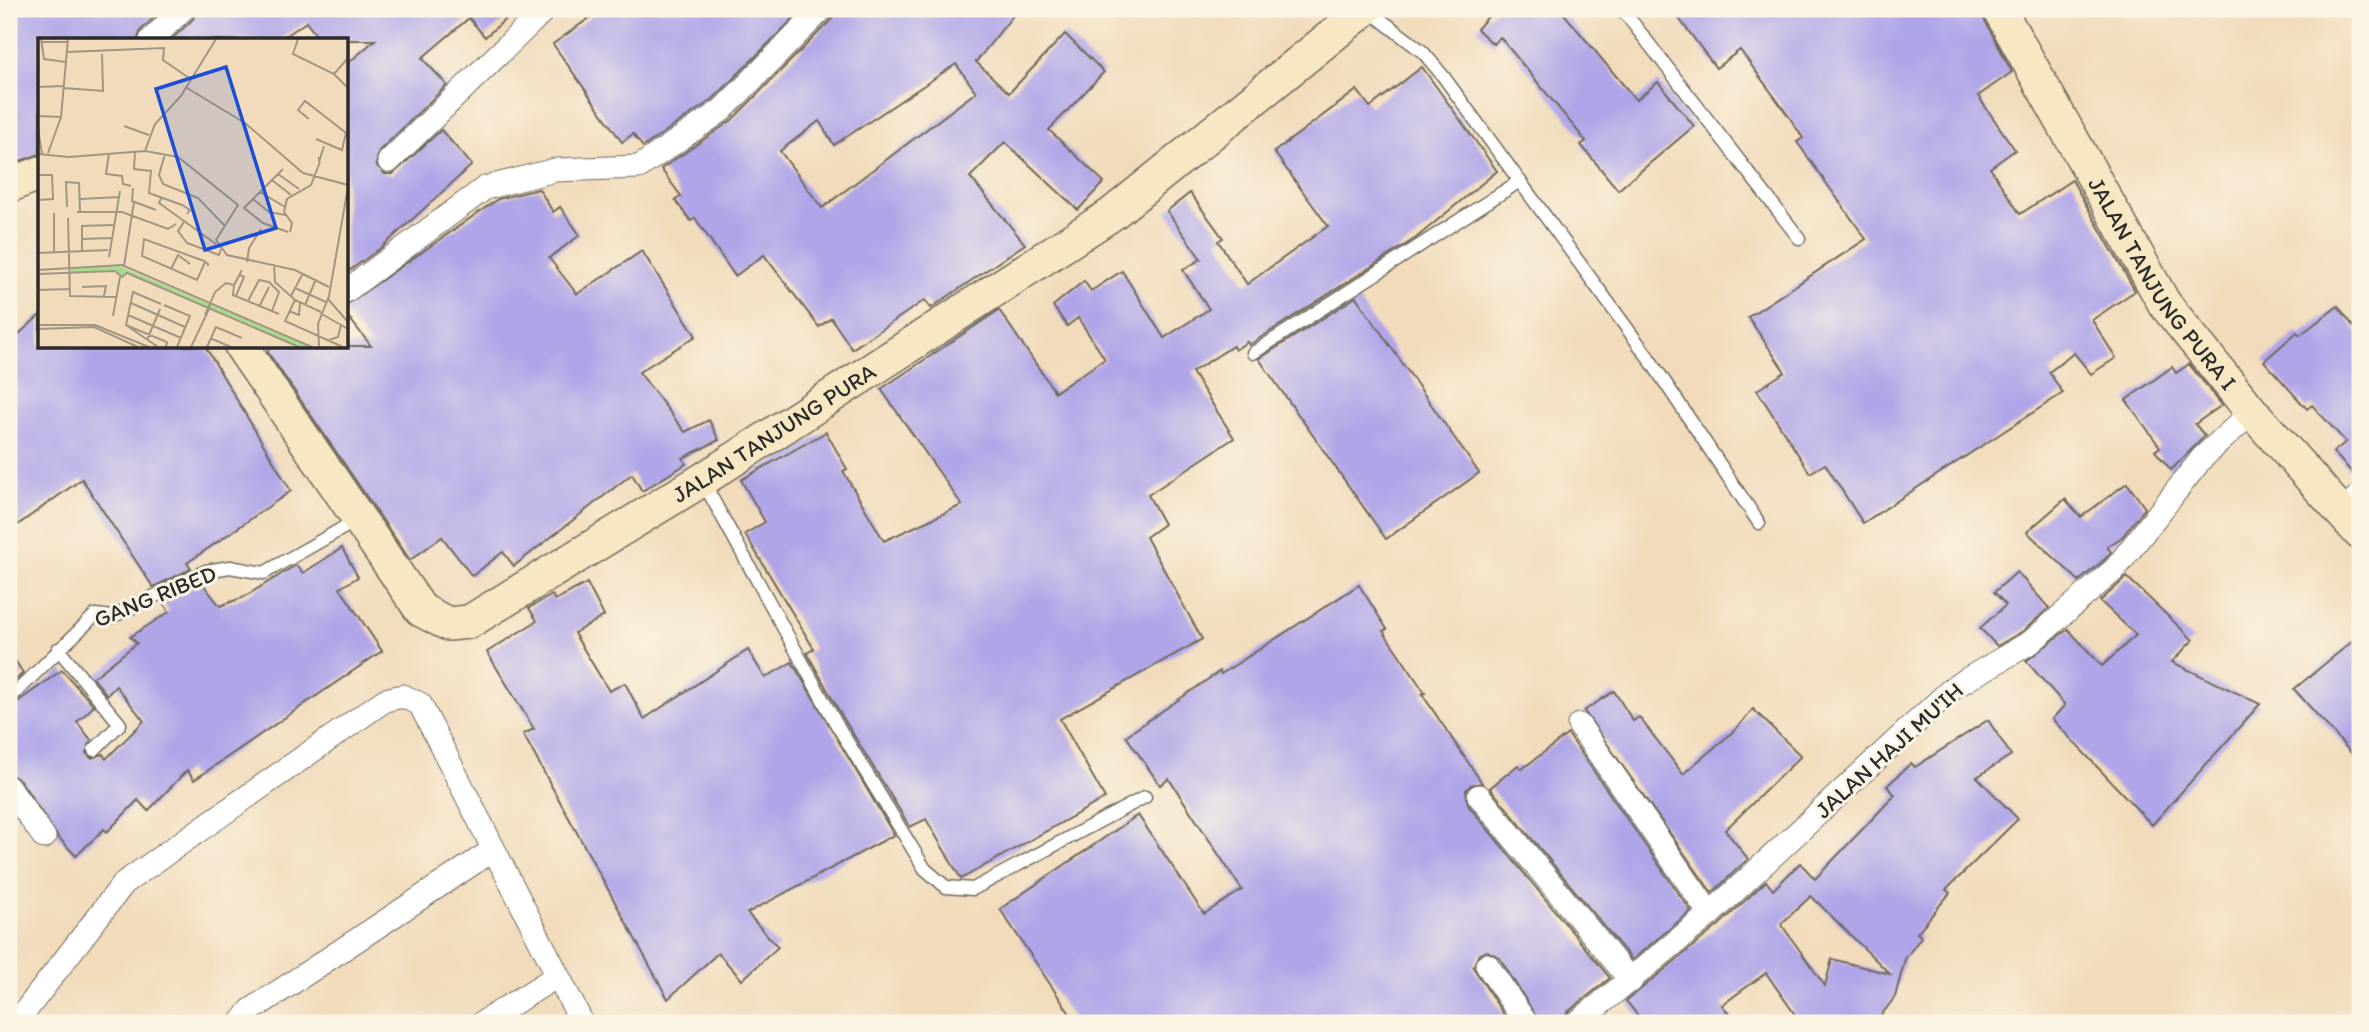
<svg xmlns="http://www.w3.org/2000/svg" width="2369" height="1032" font-family="Itim,sans-serif">
<style>
.building{fill:#afa5e8;fill-rule:evenodd}
.lines{fill:none;stroke-linecap:round;stroke-linejoin:round}
.lane-casing{stroke:#70695d;stroke-width:15}
.street-casing{stroke:#70695d;stroke-width:25}
.secondary-casing{stroke:#70695d;stroke-width:36}
.lane{stroke:#fff;stroke-width:12}
.street{stroke:#fff;stroke-width:23}
.secondary{stroke:#f7e8c3;stroke-width:33}
.labels{text-anchor:middle;stroke-width:6;stroke-linejoin:round;paint-order:stroke}
.street-label{font-size:23px;fill:#2b2b2b;stroke:#fcf5e5}
.inset-road{fill:none;stroke:#a29581;stroke-width:2}
.view{fill:#1d4ed8;fill-opacity:0.15;stroke:#1d4ed8;stroke-width:3.5}
.inset-edge{fill:none;stroke:#2b2b2b;stroke-width:3.5}
</style>
<rect width="100%" height="100%" fill="#fcf5e5"/>
<filter id="ink" filterUnits="userSpaceOnUse"><feTurbulence type="fractalNoise" baseFrequency=".0143" numOctaves="2"/><feDisplacementMap in="SourceGraphic" scale="14" xChannelSelector="R" yChannelSelector="G"/><feConvolveMatrix kernelMatrix="1 2 1 2 8 2 1 2 1" color-interpolation-filters="sRGB"/></filter>
<filter id="wash" filterUnits="userSpaceOnUse"><feTurbulence type="fractalNoise" baseFrequency=".00686" numOctaves="4" result="noise"/><feDisplacementMap in="SourceGraphic" scale="28" xChannelSelector="R" yChannelSelector="G"/><feGaussianBlur stdDeviation="1.57" result="paint"/><feColorMatrix in="noise" values="0 0 0 0 0 0 0 0 0 0 0 0 0 0 0 0 0 1.4 0 .05"/><feComposite in="paint" operator="in"/></filter>
<g filter="url(#wash)">
<rect width="100%" height="100%" fill="#f1dbbb"/>
<g id="blocks">
<g class="building">
<path d="M 9,9 L 163,9 L 141,30 L 137,40 L 40,40 L 40,154 L 20,161 L 9,154 Z"/>
<path d="M 197,9 L 517,9 L 485,37 L 469,18 L 422,58 L 447,85 L 379,151 L 376,165 L 385,174 L 393,174 L 441,130 L 472,165 L 382,247 L 346,273 L 346,65 L 375,40 L 320,40 L 306,22 L 280,40 L 171,40 L 193,19 Z"/>
<path d="M 602,9 L 803,9 L 713,99 L 643,147 L 633,134 L 622,142 L 553,44 Z"/>
<path d="M 836,9 L 1018,9 L 976,62 L 1009,93 L 1065,34 L 1104,72 L 1049,130 L 1104,182 L 1078,210 L 1005,142 L 970,177 L 1025,244 L 931,308 L 925,300 L 852,349 L 831,318 L 819,327 L 764,255 L 735,276 L 695,218 L 691,221 L 675,200 L 681,196 L 661,169 L 732,120 L 832,19 ZM 956,64 L 976,92 L 822,208 L 780,151 L 819,121 L 834,145 Z"/>
<path d="M 1495,9 L 1560,9 L 1636,100 L 1658,82 L 1694,126 L 1618,190 L 1581,145 L 1586,141 L 1500,37 L 1493,44 L 1477,29 Z"/>
<path d="M 1672,9 L 1979,9 L 2012,72 L 1978,96 L 2015,150 L 1990,168 L 2020,214 L 2072,180 L 2135,291 L 2092,320 L 2116,358 L 2091,374 L 2074,353 L 2049,372 L 2063,393 L 1863,523 L 1825,464 L 1810,473 L 1757,390 L 1785,372 L 1748,317 L 1866,239 L 1797,142 L 1803,138 L 1790,118 L 1740,50 L 1716,68 Z"/>
<path d="M 1422,67 L 1497,171 L 1416,238 L 1249,345 L 1247,342 L 1235,350 L 1233,346 L 1192,372 L 1234,438 L 1148,495 L 1164,524 L 1146,537 L 1202,639 L 1060,719 L 1105,798 L 961,879 L 926,819 L 910,827 L 842,716 L 807,653 L 814,649 L 745,534 L 765,522 L 741,480 L 826,432 L 847,469 L 843,471 L 884,541 L 962,505 L 881,389 L 999,310 L 1055,392 L 1105,359 L 1078,318 L 1067,326 L 1053,306 L 1084,281 L 1091,291 L 1122,271 L 1164,338 L 1209,309 L 1183,270 L 1201,259 L 1167,211 L 1190,193 L 1223,238 L 1218,241 L 1247,284 L 1328,226 L 1274,152 L 1357,90 L 1370,107 Z"/>
<path d="M 539,189 L 553,212 L 560,207 L 580,235 L 549,258 L 577,294 L 642,251 L 696,336 L 639,372 L 685,432 L 709,420 L 719,440 L 683,458 L 686,464 L 642,491 L 632,474 L 514,566 L 503,552 L 472,576 L 442,537 L 410,560 L 267,351 L 273,346 L 371,346 L 346,314 L 346,305 L 498,199 Z"/>
<path d="M 1356,297 L 1479,473 L 1386,539 L 1259,359 Z"/>
<path d="M 2338,306 L 2360,335 L 2360,481 L 2333,452 L 2346,442 L 2312,405 L 2307,409 L 2264,361 L 2297,332 L 2300,335 Z"/>
<path d="M 40,315 L 40,346 L 205,346 L 291,491 L 187,563 L 191,569 L 153,587 L 82,479 L 9,531 L 9,343 Z"/>
<path d="M 2189,364 L 2222,405 L 2195,424 L 2205,436 L 2171,470 L 2155,451 L 2160,447 L 2126,400 L 2172,367 L 2176,373 Z"/>
<path d="M 2127,483 L 2145,508 L 2122,537 L 2107,547 L 2111,552 L 2105,559 L 2079,581 L 2027,532 L 2065,499 L 2081,517 Z"/>
<path d="M 342,548 L 358,577 L 340,588 L 382,651 L 194,780 L 187,770 L 148,811 L 138,800 L 107,832 L 104,829 L 76,856 L 58,837 L 20,780 L 9,774 L 9,708 L 62,670 L 94,706 L 77,722 L 91,740 L 86,753 L 91,758 L 103,754 L 106,759 L 144,721 L 116,686 L 107,695 L 93,678 L 137,643 L 130,637 L 169,612 L 163,602 L 202,583 L 220,606 L 244,597 L 296,565 L 303,573 Z"/>
<path d="M 2017,572 L 2049,608 L 2023,631 L 1997,646 L 1980,628 L 2006,605 L 1994,592 Z"/>
<path d="M 2127,577 L 2193,640 L 2172,662 L 2260,704 L 2152,825 L 2052,719 L 2065,705 L 2026,661 L 2068,629 L 2102,666 L 2136,635 L 2100,601 Z"/>
<path d="M 587,583 L 604,616 L 574,633 L 609,691 L 625,683 L 644,719 L 748,650 L 765,678 L 792,662 L 894,835 L 747,913 L 778,947 L 742,980 L 718,953 L 668,999 L 523,734 L 534,729 L 487,652 L 537,621 L 529,608 L 552,595 L 555,600 Z"/>
<path d="M 1359,585 L 1387,629 L 1383,631 L 1425,693 L 1422,694 L 1482,783 L 1471,785 L 1466,790 L 1468,805 L 1610,978 L 1568,1012 L 1563,1023 L 1540,1023 L 1499,957 L 1487,951 L 1479,954 L 1473,967 L 1509,1023 L 1076,1023 L 1000,909 L 1138,815 L 1204,914 L 1242,890 L 1169,779 L 1160,785 L 1126,736 L 1220,671 L 1221,674 Z"/>
<path d="M 2360,635 L 2360,763 L 2294,689 Z"/>
<path d="M 9,650 L 23,673 L 9,687 Z"/>
<path d="M 1614,691 L 1633,721 L 1639,717 L 1683,774 L 1735,730 L 1753,709 L 1801,756 L 1725,830 L 1748,859 L 1712,893 L 1584,711 Z"/>
<path d="M 1988,720 L 2011,755 L 1977,777 L 2018,819 L 1946,890 L 1950,893 L 1917,933 L 1921,937 L 1905,959 L 1895,997 L 1875,1023 L 1801,1023 L 1766,973 L 1722,1005 L 1736,1023 L 1644,1023 L 1626,1001 L 1719,925 L 1766,881 L 1773,890 L 1800,863 L 1815,879 L 1895,795 L 1887,786 L 1911,763 L 1915,767 ZM 1811,896 L 1890,974 L 1832,959 L 1825,986 L 1781,924 Z"/>
<path d="M 1568,734 L 1691,911 L 1632,960 L 1490,788 L 1518,765 L 1522,769 Z"/>
</g>
</g>
</g>
<g filter="url(#ink)">
<use href="#blocks" fill-opacity="0" stroke="#70695d" stroke-width="2"/>
<g class="lines">
<defs>
<g id="lane">
<path d="M 1367,9 L 1423,52 L 1443,76 L 1648,357 L 1759,523"/>
<path d="M 1622,9 L 1799,238"/>
<path d="M 1253,353 L 1520,181"/>
<path d="M 702,480 L 834,720 L 925,869 L 946,887 L 973,889 L 1145,797"/>
<path d="M 58,649 L 120,724 L 94,750"/>
<path d="M 9,699 L 95,615 L 112,617 L 206,571 L 230,567 L 264,573 L 359,519"/>
</g>
<g id="street">
<path d="M 151,40 L 183,9"/>
<path d="M 389,161 L 545,9"/>
<path d="M 346,291 L 485,188 L 555,170 L 639,167 L 722,110 L 822,9"/>
<path d="M 2341,512 L 2360,495"/>
<path d="M 1579,725 L 1710,914"/>
<path d="M 9,788 L 44,837"/>
<path d="M 1479,796 L 1631,981"/>
<path d="M 1487,965 L 1526,1023"/>
<path d="M 16,1023 L 124,883 L 385,700 L 403,696 L 420,704 L 582,1023"/>
<path d="M 241,1023 L 251,1010 L 493,850"/>
<path d="M 482,1023 L 557,976"/>
<path d="M 1577,1023 L 1710,914 L 1954,687 L 2031,642 L 2115,569 L 2202,458 L 2252,412"/>
</g>
<g id="secondary">
<path id="s1" d="M 1999,9 L 2164,303 L 2252,412 L 2360,533"/>
<path d="M 9,186 L 40,173"/>
<path id="s2" d="M 241,346 L 421,610 L 448,624 L 469,622 L 702,480 L 1112,214 L 1365,9"/>
</g>
</defs>
<use href="#lane" class="lane-casing"/>
<use href="#street" class="street-casing"/>
<use href="#secondary" class="secondary-casing"/>
<use href="#lane" class="lane"/>
<use href="#street" class="street"/>
<use href="#secondary" class="secondary"/>
</g>
</g>
<g class="labels">
<g class="street-label">
<text dy="8" stroke="none"><textPath href="#s1" startOffset="320">JALAN TANJUNG PURA I</textPath></text>
<text dy="8" stroke="none"><textPath href="#s2" startOffset="730">JALAN TANJUNG PURA</textPath></text>
<text transform="translate(155 596) rotate(-22)" y="8">GANG RIBED</text>
<text transform="translate(1889 750) rotate(-42)" y="8">JALAN HAJI MU'IH</text>
</g>
</g>
<g transform="translate(38 38)">
<rect width="310" height="310" fill="#f1dbbb"/>
<path d="M 81,228 L 274,309 L 261,309 L 89,235 L 82,239 L 77,233 L 32,235 L 32,230 Z" fill="#a6db8b"/>
<path class="inset-road" d="M 3,1 L 6,21 L 28,24M 260,1 L 255,16 L 296,36 L 310,50M 4,4 L 29,4M 29,14 L 126,10 L 125,22 L 154,42M 296,36 L 310,20M 0,49 L 25,48M 25,50 L 65,53 L 64,16M 149,50 L 207,85 L 265,135 L 310,147M 0,78 L 23,79M 271,81 L 260,72 L 267,63 L 308,95 L 304,112 L 278,101M 86,88 L 111,97M 0,91 L 4,116M 97,113 L 96,131 L 113,133 L 111,155 L 144,167 L 152,172 L 149,176M 107,113 L 117,86 L 143,58 L 178,1M 10,115 L 23,79 L 30,1M 0,116 L 31,119 L 107,113 L 140,119 L 200,167 L 178,202 L 189,217 L 257,232 L 291,249M 71,116 L 68,136 L 84,138 L 85,146 L 93,148M 127,116 L 121,137 L 125,146 L 160,160 L 186,187M 281,119 L 281,124 L 286,108M 245,131 L 206,170 L 225,185 L 250,194M 240,136 L 261,151M 0,137 L 14,137 L 15,161 L 0,162M 234,142 L 253,157M 95,150 L 94,163 L 118,172M 222,154 L 247,169M 124,159 L 121,165 L 178,206M 42,161 L 81,159M 215,161 L 231,174 L 247,177M 29,169 L 28,144 L 41,145 L 42,174M 39,174 L 84,174 L 130,191 L 138,186M 16,175 L 16,215M 30,180 L 32,258 L 78,259M 146,184 L 140,193 L 149,205 L 181,217 L 183,211M 252,194 L 254,185 L 246,174 L 249,161 L 273,147 L 282,124M 44,201 L 73,200M 44,213 L 44,188 L 75,187M 0,215 L 70,212M 71,219 L 82,153M 167,224 L 159,242 L 104,218 L 106,201 L 166,223 L 170,226 L 170,228M 209,224 L 211,210 L 223,191M 236,226 L 237,244 L 257,262 L 283,274M 86,228 L 96,164M 133,231 L 140,217 L 152,226M 0,232 L 84,227 L 274,309M 0,236 L 77,233 L 84,239 L 89,235 L 261,309M 196,247 L 195,257 L 241,276M 44,249 L 68,248 L 66,258M 257,250 L 288,264M 0,252 L 32,251M 198,258 L 206,239 L 202,237M 253,258 L 265,235M 290,261 L 310,284M 257,262 L 247,283 L 305,309M 210,263 L 221,242 L 231,244 L 241,254 L 234,273M 93,265 L 147,289M 126,267 L 152,278 L 139,309M 267,267 L 278,241M 221,269 L 231,249M 251,273 L 261,277 L 262,265M 282,275 L 310,291M 90,277 L 143,300M 167,277 L 177,254 L 188,245 L 196,247 L 204,232M 75,278 L 82,239M 0,287 L 57,287 L 111,309M 88,287 L 129,304 L 128,309M 0,291 L 56,289 L 100,309M 172,300 L 193,309M 109,302 L 122,271M 291,302 L 300,299 L 303,287M 120,309 L 88,287 L 95,254 L 123,266M 153,309 L 172,269M 169,309 L 178,289 L 204,300M 281,309 L 280,286 L 291,258 L 310,149"/>
<path class="view" d="M 188,29 L 238,190 L 167,212 L 118,51 Z"/>
<rect width="310" height="310" class="inset-edge"/>
</g>
<rect width="2369" height="1032" fill="none" stroke="#fcf5e5" stroke-width="35"/>
</svg>
